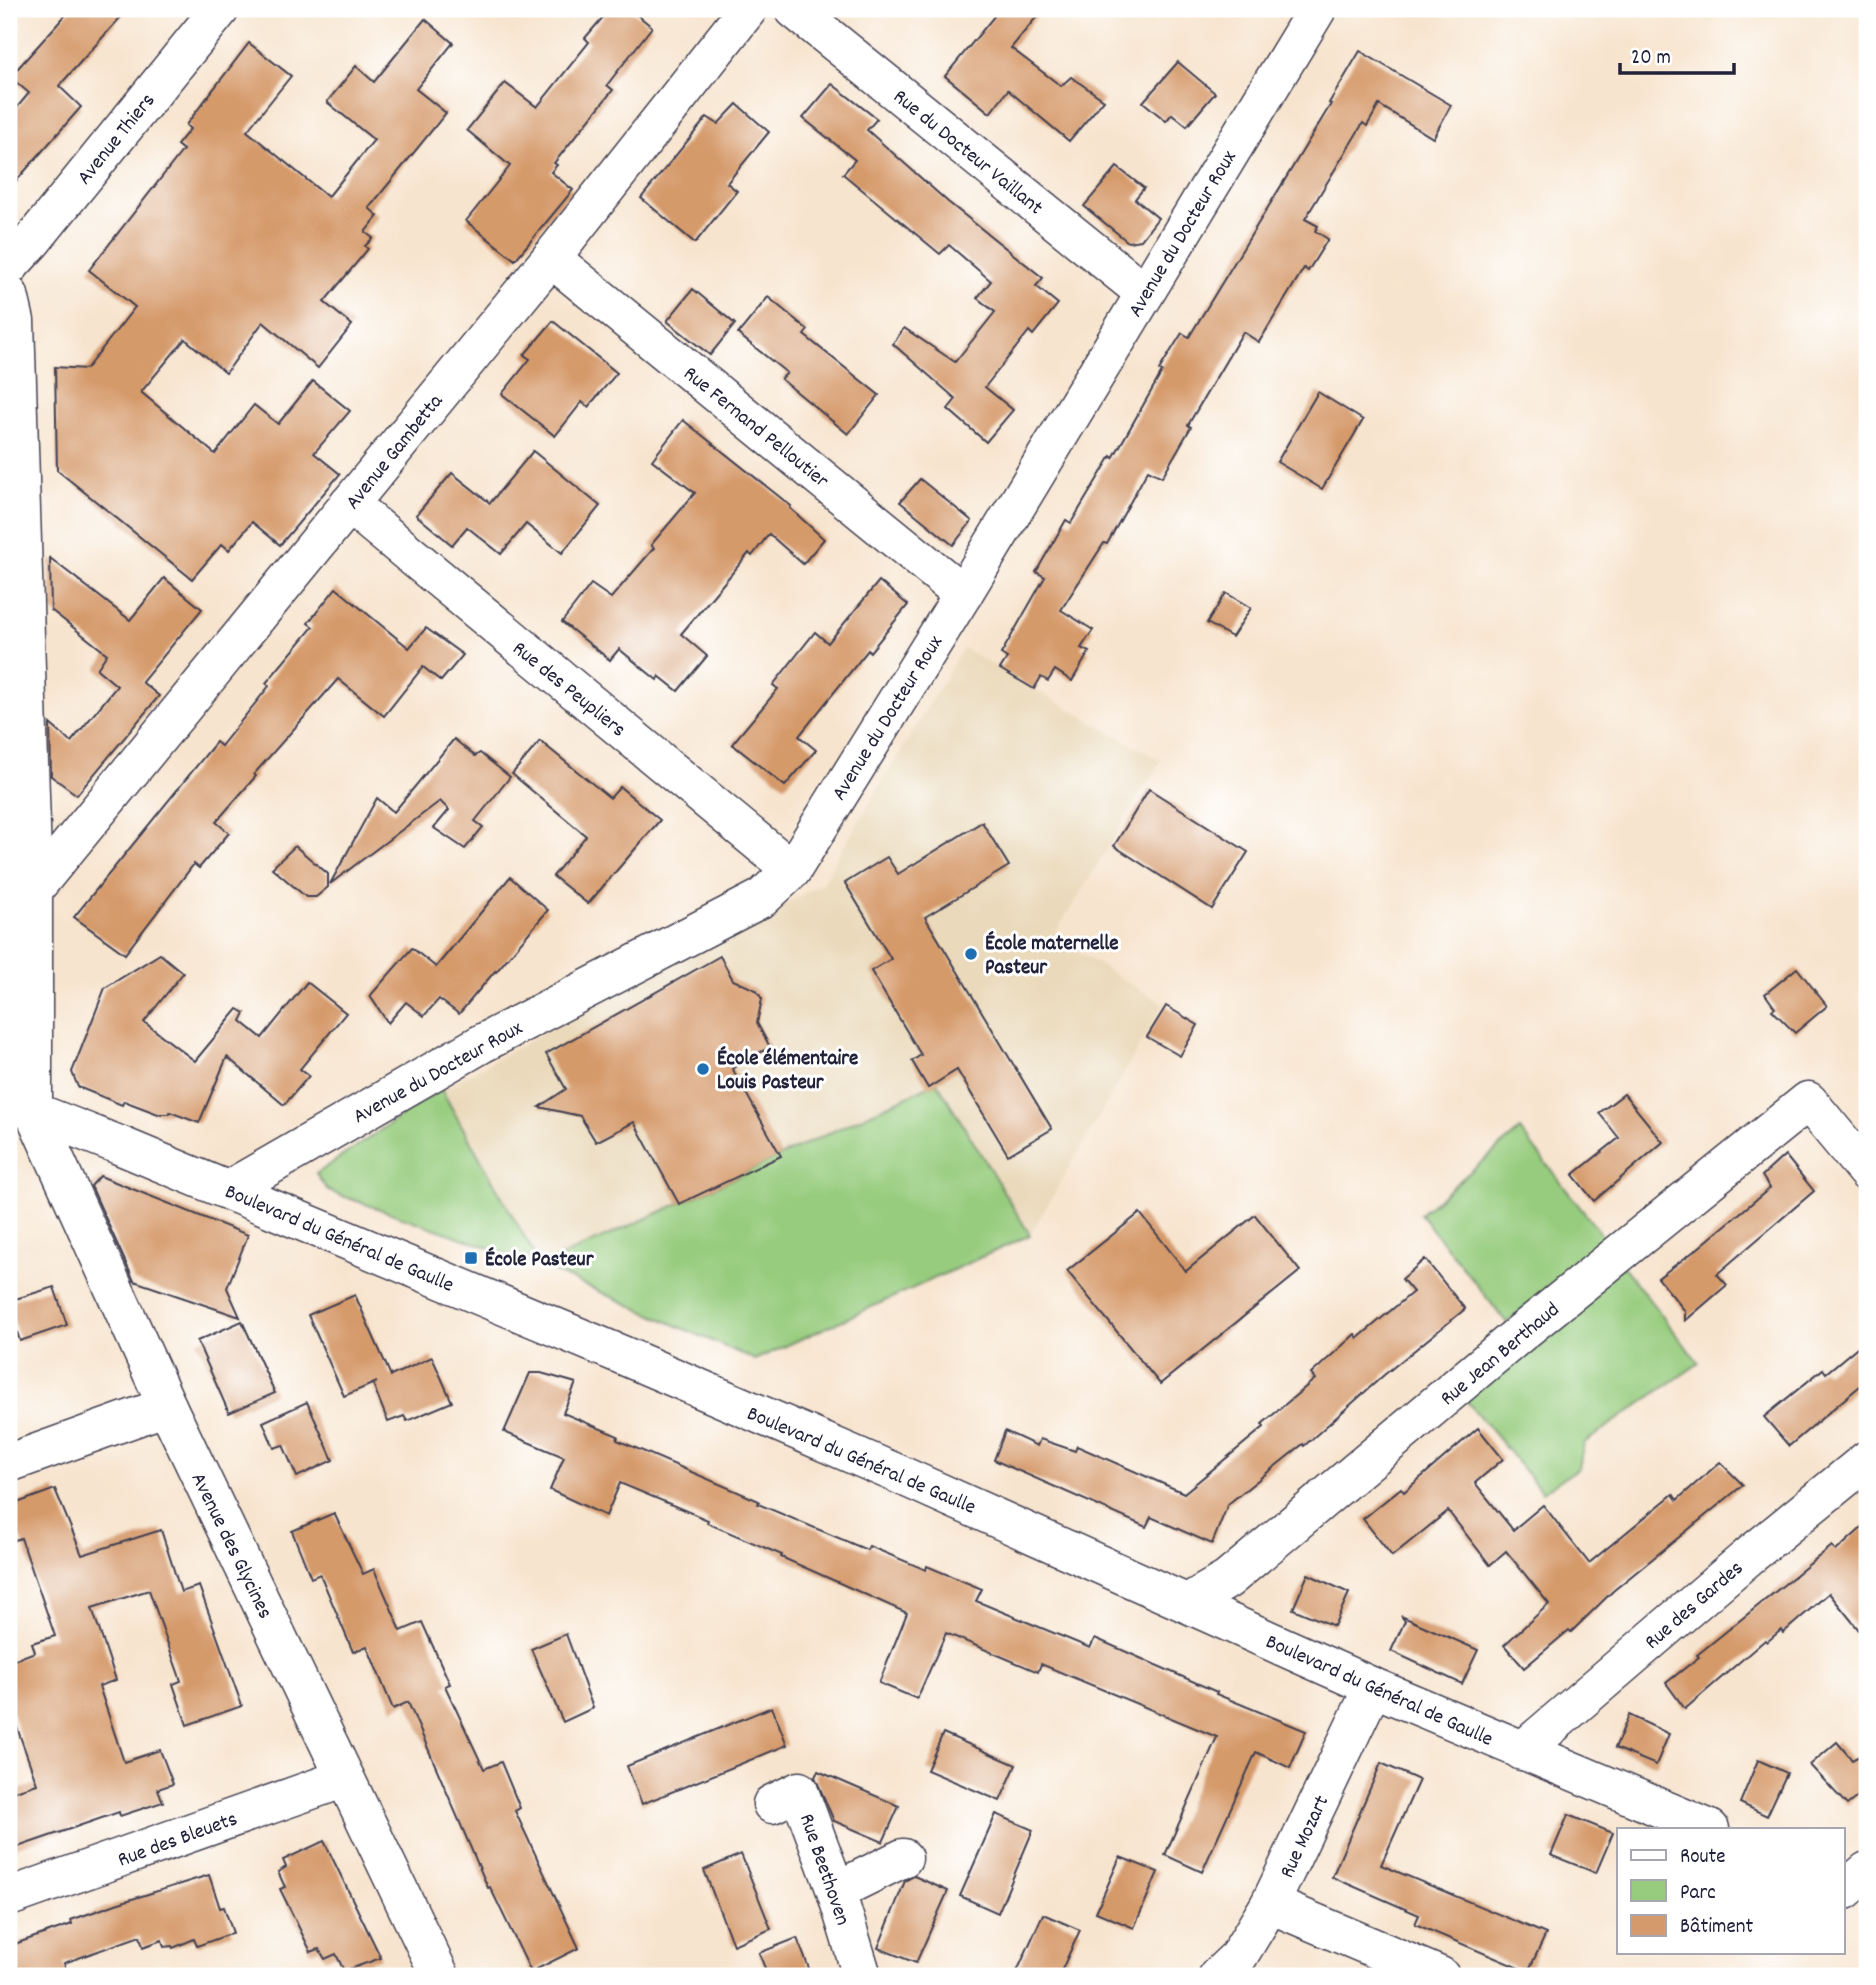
<svg xmlns="http://www.w3.org/2000/svg" width="1876" height="1985" font-family="Dekko,sans-serif">
<style>
.built{fill:#ead9ba}
.green{fill:#97cc7e;stroke:#5c775c;stroke-width:2}
.building{fill:#d59a6b}
.lines{fill:none;stroke-linecap:round;stroke-linejoin:round}
.minor-casing{stroke:#423f51;stroke-width:41}
.minor{stroke:#fff;stroke-width:38}
.poi-dot{fill:#1f6fb2;stroke:#fff;stroke-width:2.5}
.labels{text-anchor:middle;stroke-width:6;stroke-linejoin:round;paint-order:stroke}
.street-label{font-size:21px;fill:#22223b;stroke:#fff}
.poi-label{font-size:21px;font-weight:bold;fill:#22223b;stroke:#fff;text-anchor:start}
</style>
<rect width="100%" height="100%" fill="#fff"/>
<filter id="ink" filterUnits="userSpaceOnUse"><feTurbulence type="fractalNoise" baseFrequency=".0143" numOctaves="2"/><feDisplacementMap in="SourceGraphic" scale="14" xChannelSelector="R" yChannelSelector="G"/><feConvolveMatrix kernelMatrix="1 2 1 2 8 2 1 2 1" color-interpolation-filters="sRGB"/></filter>
<filter id="wash" filterUnits="userSpaceOnUse"><feTurbulence type="fractalNoise" baseFrequency=".00686" numOctaves="4" result="noise"/><feDisplacementMap in="SourceGraphic" scale="28" xChannelSelector="R" yChannelSelector="G"/><feGaussianBlur stdDeviation="1.57" result="paint"/><feColorMatrix in="noise" values="0 0 0 0 0 0 0 0 0 0 0 0 0 0 0 0 0 1.4 0 .05"/><feComposite in="paint" operator="in"/></filter>
<g filter="url(#wash)">
<rect width="100%" height="100%" fill="#f7e4ce"/>
<path class="built" d="M 963,648 L 1161,761 L 1053,937 L 1164,1004 L 1030,1235 L 937,1082 L 698,1195 L 541,1266 L 441,1089 L 821,884 Z"/>
<g class="green">
<path d="M 937,1082 L 1030,1235 L 755,1360 L 541,1266 L 328,1191 L 316,1174 L 441,1089 L 541,1266 L 698,1195 Z"/>
<path d="M 1520,1130 L 1604,1238 L 1507,1323 L 1420,1214 Z"/>
<path d="M 1623,1266 L 1699,1363 L 1584,1443 L 1579,1468 L 1542,1492 L 1465,1399 Z"/>
</g>
<g id="blocks">
<g class="building">
<path d="M 71,9 L 128,9 L 59,86 L 81,107 L 9,189 L 9,117 L 29,93 L 10,77 Z"/>
<path d="M 610,9 L 630,9 L 652,27 L 607,85 L 613,90 L 554,163 L 557,165 L 551,172 L 573,190 L 515,260 L 466,221 L 510,166 L 467,130 L 505,83 L 537,107 L 589,42 L 585,38 Z"/>
<path d="M 1000,9 L 1043,9 L 1011,48 L 1061,86 L 1071,77 L 1104,100 L 1069,141 L 1008,90 L 990,113 L 945,76 Z"/>
<path d="M 425,19 L 453,43 L 416,89 L 446,113 L 369,208 L 378,216 L 365,232 L 373,238 L 365,246 L 368,249 L 324,302 L 352,325 L 318,368 L 263,322 L 226,373 L 185,339 L 141,392 L 215,454 L 254,405 L 278,424 L 313,381 L 350,411 L 314,453 L 340,474 L 280,545 L 252,522 L 229,550 L 222,544 L 192,579 L 57,470 L 55,367 L 86,369 L 135,307 L 89,270 L 183,150 L 177,145 L 190,129 L 186,125 L 249,43 L 291,76 L 247,131 L 328,197 L 374,140 L 327,102 L 356,66 L 374,82 Z"/>
<path d="M 1360,51 L 1451,105 L 1433,138 L 1379,105 L 1367,126 L 1363,123 L 1305,219 L 1318,226 L 1315,231 L 1328,239 L 1308,271 L 1304,268 L 1259,342 L 1243,332 L 1188,425 L 1191,427 L 1162,477 L 1148,470 L 1107,544 L 1104,543 L 1061,610 L 1093,630 L 1081,648 L 1089,652 L 1072,681 L 1055,670 L 1048,681 L 1041,677 L 1034,689 L 1000,669 L 1007,658 L 1001,654 L 1045,577 L 1036,572 L 1066,520 L 1071,523 L 1111,456 L 1113,458 L 1162,372 L 1159,370 L 1182,333 L 1189,337 L 1331,104 L 1329,103 Z"/>
<path d="M 1178,62 L 1215,93 L 1187,126 L 1172,114 L 1166,121 L 1143,102 Z"/>
<path d="M 832,84 L 877,119 L 867,130 L 948,202 L 1043,278 L 1036,286 L 1058,304 L 1033,335 L 1029,331 L 985,387 L 1013,410 L 986,442 L 948,409 L 956,399 L 893,344 L 904,328 L 955,362 L 995,312 L 977,298 L 991,281 L 949,245 L 940,254 L 843,174 L 855,160 L 803,118 Z"/>
<path d="M 737,104 L 769,132 L 727,183 L 737,191 L 695,243 L 641,198 L 707,117 L 718,124 Z"/>
<path d="M 1117,167 L 1144,188 L 1135,199 L 1158,218 L 1141,240 L 1128,242 L 1084,206 Z"/>
<path d="M 693,289 L 735,324 L 710,355 L 667,321 Z"/>
<path d="M 768,297 L 808,330 L 804,335 L 879,395 L 848,434 L 781,379 L 787,373 L 738,334 Z"/>
<path d="M 553,321 L 617,373 L 588,407 L 582,402 L 555,436 L 502,394 L 530,359 L 524,355 Z"/>
<path d="M 1318,392 L 1363,420 L 1322,489 L 1277,462 Z"/>
<path d="M 683,420 L 791,506 L 790,508 L 824,539 L 803,564 L 769,534 L 752,556 L 749,553 L 681,634 L 707,656 L 678,691 L 659,676 L 657,680 L 619,649 L 610,660 L 562,622 L 591,584 L 611,598 L 654,548 L 651,545 L 695,493 L 652,460 Z"/>
<path d="M 533,451 L 600,506 L 562,553 L 526,524 L 501,554 L 467,527 L 452,545 L 416,515 L 452,473 L 490,503 Z"/>
<path d="M 920,479 L 972,521 L 953,545 L 900,502 Z"/>
<path d="M 50,558 L 130,620 L 164,578 L 202,609 L 142,682 L 159,696 L 77,795 L 51,776 L 50,724 L 71,742 L 117,686 L 97,669 L 107,654 L 51,610 Z"/>
<path d="M 879,581 L 908,605 L 870,652 L 868,650 L 799,736 L 816,750 L 785,786 L 732,744 L 778,689 L 773,685 L 815,632 L 828,643 Z"/>
<path d="M 336,588 L 409,648 L 426,628 L 463,655 L 441,681 L 423,667 L 384,716 L 338,679 L 254,774 L 256,776 L 216,822 L 229,833 L 199,868 L 194,864 L 125,954 L 74,917 L 216,742 L 221,746 L 269,686 L 266,683 L 313,627 L 308,623 Z"/>
<path d="M 1226,593 L 1251,608 L 1232,637 L 1207,623 Z"/>
<path d="M 454,739 L 475,756 L 480,753 L 510,777 L 475,821 L 483,827 L 465,849 L 434,828 L 449,810 L 440,801 L 330,884 L 377,798 L 394,812 Z"/>
<path d="M 540,741 L 610,798 L 620,787 L 660,820 L 588,904 L 553,876 L 586,836 L 512,774 Z"/>
<path d="M 1149,789 L 1248,852 L 1212,909 L 1114,846 Z"/>
<path d="M 982,822 L 1009,866 L 925,917 L 1052,1129 L 1008,1155 L 957,1070 L 928,1088 L 912,1061 L 921,1055 L 871,971 L 891,959 L 845,883 L 887,857 L 898,874 Z"/>
<path d="M 295,846 L 328,874 L 328,887 L 316,897 L 306,897 L 272,868 Z"/>
<path d="M 510,877 L 548,910 L 496,972 L 495,971 L 459,1014 L 439,999 L 424,1016 L 406,1002 L 388,1023 L 370,996 L 412,948 L 436,967 Z"/>
<path d="M 160,954 L 183,973 L 144,1022 L 195,1061 L 238,1009 L 245,1013 L 241,1021 L 262,1038 L 307,982 L 346,1013 L 300,1069 L 309,1076 L 284,1105 L 227,1057 L 199,1123 L 170,1112 L 169,1114 L 158,1114 L 124,1101 L 122,1105 L 78,1087 L 72,1072 L 105,988 Z"/>
<path d="M 720,956 L 733,980 L 756,990 L 762,999 L 757,1023 L 770,1047 L 732,1068 L 781,1156 L 679,1204 L 634,1122 L 596,1142 L 580,1116 L 539,1107 L 566,1089 L 546,1054 Z"/>
<path d="M 1797,968 L 1827,1006 L 1795,1033 L 1772,1010 L 1775,1008 L 1765,994 Z"/>
<path d="M 1166,1006 L 1198,1025 L 1180,1056 L 1147,1037 Z"/>
<path d="M 1624,1094 L 1663,1142 L 1594,1201 L 1573,1175 L 1619,1138 L 1599,1113 Z"/>
<path d="M 1785,1155 L 1814,1191 L 1717,1274 L 1727,1285 L 1685,1321 L 1685,1311 L 1658,1278 L 1697,1249 L 1770,1188 L 1762,1176 Z"/>
<path d="M 100,1176 L 248,1235 L 227,1288 L 240,1317 L 134,1281 L 91,1186 Z"/>
<path d="M 1140,1213 L 1186,1271 L 1255,1215 L 1300,1271 L 1160,1384 L 1067,1271 Z"/>
<path d="M 1425,1259 L 1465,1309 L 1384,1375 L 1304,1446 L 1303,1444 L 1228,1504 L 1212,1544 L 1151,1517 L 1146,1527 L 994,1460 L 1005,1431 L 1037,1446 L 1040,1439 L 1075,1451 L 1077,1446 L 1184,1493 L 1264,1427 L 1262,1424 L 1315,1379 L 1311,1374 L 1355,1334 L 1358,1338 L 1413,1292 L 1402,1279 Z"/>
<path d="M 54,1287 L 67,1325 L 20,1341 L 9,1308 L 9,1301 Z"/>
<path d="M 355,1295 L 391,1376 L 432,1357 L 452,1402 L 407,1421 L 404,1416 L 388,1422 L 373,1384 L 377,1382 L 344,1396 L 308,1315 Z"/>
<path d="M 242,1321 L 275,1393 L 229,1413 L 197,1341 Z"/>
<path d="M 1867,1339 L 1867,1380 L 1789,1446 L 1764,1417 L 1823,1369 L 1826,1373 Z"/>
<path d="M 530,1373 L 541,1373 L 576,1383 L 563,1413 L 618,1436 L 617,1440 L 759,1501 L 758,1504 L 867,1550 L 869,1546 L 926,1570 L 927,1566 L 982,1589 L 976,1601 L 1090,1648 L 1095,1638 L 1217,1692 L 1216,1694 L 1306,1731 L 1290,1768 L 1256,1752 L 1202,1872 L 1165,1855 L 1217,1737 L 1041,1664 L 1038,1672 L 946,1633 L 917,1699 L 879,1683 L 907,1613 L 781,1557 L 782,1555 L 707,1523 L 708,1520 L 620,1483 L 606,1516 L 550,1490 L 564,1457 L 504,1432 Z"/>
<path d="M 307,1402 L 333,1460 L 297,1477 L 283,1445 L 274,1448 L 263,1422 Z"/>
<path d="M 1478,1428 L 1503,1459 L 1475,1483 L 1513,1530 L 1543,1505 L 1589,1563 L 1673,1494 L 1677,1500 L 1720,1462 L 1743,1485 L 1613,1591 L 1571,1632 L 1569,1630 L 1524,1668 L 1504,1645 L 1549,1604 L 1506,1551 L 1490,1565 L 1448,1511 L 1392,1556 L 1363,1519 L 1401,1488 L 1404,1492 Z"/>
<path d="M 55,1489 L 82,1555 L 161,1530 L 181,1592 L 199,1586 L 242,1706 L 187,1725 L 173,1684 L 181,1681 L 149,1590 L 92,1608 L 116,1680 L 99,1686 L 124,1762 L 160,1750 L 173,1784 L 158,1789 L 163,1802 L 120,1816 L 119,1812 L 9,1850 L 9,1793 L 37,1784 L 9,1705 L 9,1662 L 35,1652 L 32,1643 L 55,1636 L 21,1538 L 9,1542 L 9,1506 Z"/>
<path d="M 334,1513 L 363,1574 L 374,1569 L 401,1631 L 422,1622 L 450,1684 L 445,1686 L 484,1769 L 501,1762 L 520,1808 L 515,1811 L 579,1948 L 531,1972 L 490,1887 L 488,1888 L 408,1702 L 393,1709 L 367,1646 L 353,1652 L 320,1574 L 311,1578 L 292,1531 Z"/>
<path d="M 1867,1523 L 1867,1640 L 1829,1593 L 1783,1633 L 1781,1630 L 1767,1642 L 1765,1640 L 1685,1709 L 1666,1683 L 1699,1657 L 1697,1655 L 1832,1546 L 1836,1551 Z"/>
<path d="M 1308,1574 L 1349,1593 L 1334,1626 L 1293,1609 Z"/>
<path d="M 1401,1616 L 1478,1650 L 1462,1684 L 1391,1651 L 1405,1621 Z"/>
<path d="M 566,1634 L 593,1708 L 563,1722 L 531,1649 Z"/>
<path d="M 772,1707 L 787,1745 L 642,1804 L 627,1766 Z"/>
<path d="M 1629,1715 L 1669,1734 L 1656,1765 L 1615,1748 Z"/>
<path d="M 943,1733 L 1016,1765 L 1000,1801 L 927,1770 Z"/>
<path d="M 1837,1742 L 1852,1760 L 1867,1752 L 1867,1789 L 1847,1805 L 1810,1765 Z"/>
<path d="M 1758,1760 L 1787,1773 L 1767,1816 L 1740,1803 Z"/>
<path d="M 1381,1763 L 1419,1780 L 1381,1865 L 1546,1934 L 1528,1972 L 1415,1924 L 1419,1915 L 1332,1877 Z"/>
<path d="M 818,1771 L 899,1806 L 883,1842 L 834,1821 L 815,1777 Z"/>
<path d="M 996,1814 L 1033,1830 L 998,1913 L 960,1896 Z"/>
<path d="M 1568,1815 L 1613,1833 L 1596,1873 L 1551,1855 Z"/>
<path d="M 324,1841 L 381,1958 L 344,1971 L 336,1954 L 325,1959 L 319,1949 L 311,1952 L 280,1889 L 285,1887 L 278,1872 L 286,1867 L 283,1860 Z"/>
<path d="M 741,1854 L 771,1929 L 733,1945 L 704,1870 Z"/>
<path d="M 1120,1857 L 1158,1872 L 1134,1928 L 1096,1912 Z"/>
<path d="M 209,1875 L 220,1908 L 224,1907 L 233,1933 L 197,1946 L 194,1939 L 173,1948 L 172,1946 L 164,1947 L 162,1940 L 143,1947 L 140,1936 L 64,1963 L 68,1976 L 9,1976 L 9,1946 L 72,1924 L 71,1920 L 116,1904 Z"/>
<path d="M 914,1876 L 948,1891 L 916,1963 L 878,1948 L 905,1881 Z"/>
<path d="M 1043,1914 L 1080,1930 L 1059,1976 L 1015,1976 Z"/>
<path d="M 797,1938 L 812,1976 L 768,1976 L 759,1953 Z"/>
</g>
</g>
</g>
<g filter="url(#ink)">
<use href="#blocks" fill-opacity="0" stroke="#423f51" stroke-width="2"/>
<g class="lines">
<defs>
<g id="minor">
<path d="M 794,9 L 1145,293"/>
<path d="M 551,258 L 963,594"/>
<path d="M 9,266 L 32,241 L 220,9"/>
<path d="M 9,295 L 15,321 L 33,890 L 33,1110 L 167,1406 L 440,1976"/>
<path d="M 349,504 L 792,870"/>
<path d="M 33,890 L 551,258 L 748,9"/>
<path d="M 9,1102 L 119,1145 L 622,1355 L 896,1473 L 1373,1687 L 1710,1829"/>
<path d="M 228,1190 L 481,1044 L 762,898 L 792,870 L 963,594 L 1317,9"/>
<path d="M 9,1463 L 167,1406"/>
<path d="M 1189,1602 L 1227,1580 L 1522,1332 L 1808,1101 L 1867,1172"/>
<path d="M 1522,1751 L 1748,1557 L 1867,1460"/>
<path d="M 772,1804 L 799,1791 L 836,1891 L 862,1976"/>
<path d="M 1845,1890 L 1867,1871"/>
<path d="M 836,1891 L 903,1858"/>
<path d="M 9,1897 L 345,1778"/>
<path d="M 1270,1904 L 1440,1976"/>
<path d="M 1218,1976 L 1238,1957 L 1270,1904 L 1373,1687"/>
</g>
</defs>
<use href="#minor" class="minor-casing"/>
<use href="#minor" class="minor"/>
</g>
</g>
<g class="poi-dot">
<circle cx="971" cy="954" r="7"/>
<circle cx="703" cy="1069" r="7"/>
<rect x="464" y="1251" width="14" height="14" rx="3.5"/>
</g>
<g class="labels">
<g class="street-label">
<text transform="translate(115 138) rotate(-51)" y="7">Avenue Thiers</text>
<text transform="translate(969 151) rotate(39)" y="7">Rue du Docteur Vaillant</text>
<text transform="translate(1181 233) rotate(-59)" y="7">Avenue du Docteur Roux</text>
<text transform="translate(757 426) rotate(39)" y="7">Rue Fernand Pelloutier</text>
<text transform="translate(393 451) rotate(-51)" y="7">Avenue Gambetta</text>
<text transform="translate(570 688) rotate(39)" y="7">Rue des Peupliers</text>
<text transform="translate(886 717) rotate(-58)" y="7">Avenue du Docteur Roux</text>
<text transform="translate(437 1071) rotate(-29)" y="7">Avenue du Docteur Roux</text>
<text transform="translate(340 1237) rotate(23)" y="7">Boulevard du Général de Gaulle</text>
<text transform="translate(1499 1353) rotate(-40)" y="7">Rue Jean Berthaud</text>
<text transform="translate(862 1459) rotate(23)" y="7">Boulevard du Général de Gaulle</text>
<text transform="translate(233 1545) rotate(64)" y="7">Avenue des Glycines</text>
<text transform="translate(1693 1604) rotate(-41)" y="7">Rue des Gardes</text>
<text transform="translate(1380 1689) rotate(24)" y="7">Boulevard du Général de Gaulle</text>
<text transform="translate(1303 1836) rotate(-65)" y="7">Rue Mozart</text>
<text transform="translate(177 1838) rotate(-20)" y="7">Rue des Bleuets</text>
<text transform="translate(826 1869) rotate(71)" y="7">Rue Beethoven</text>
</g>
<g class="poi-label">
<text x="985" y="949">École maternelle<tspan x="985" dy="24">Pasteur</tspan></text>
<text x="717" y="1064">École élémentaire<tspan x="717" dy="24">Louis Pasteur</tspan></text>
<text x="485" y="1265">École Pasteur</text>
</g>
</g>
<rect width="1876" height="1985" fill="none" stroke="#fff" stroke-width="35"/>
<rect x="1617" y="1828" width="228" height="126" fill="#ffffff" stroke="#a7a7b1" stroke-width="2"/>
<rect x="1631" y="1850" width="35" height="10" fill="#ffffff" stroke="#a7a7b1" stroke-width="2"/>
<text x="1680" y="1862" font-size="21" fill="#22223b">Route</text>
<rect x="1631" y="1880" width="35" height="21" fill="#97cc7e" stroke="#a7a7b1" stroke-width="2"/>
<text x="1680" y="1898" font-size="21" fill="#22223b">Parc</text>
<rect x="1631" y="1915" width="35" height="21" fill="#d59a6b" stroke="#a7a7b1" stroke-width="2"/>
<text x="1680" y="1932" font-size="21" fill="#22223b">Bâtiment</text>
<path d="M1620 63v10h114v-10" fill="none" stroke="#22223b" stroke-width="3.5"/>
<text x="1631" y="63" font-size="21" fill="#22223b" stroke="#ffffff" stroke-width="5" paint-order="stroke">20 m</text>
</svg>
